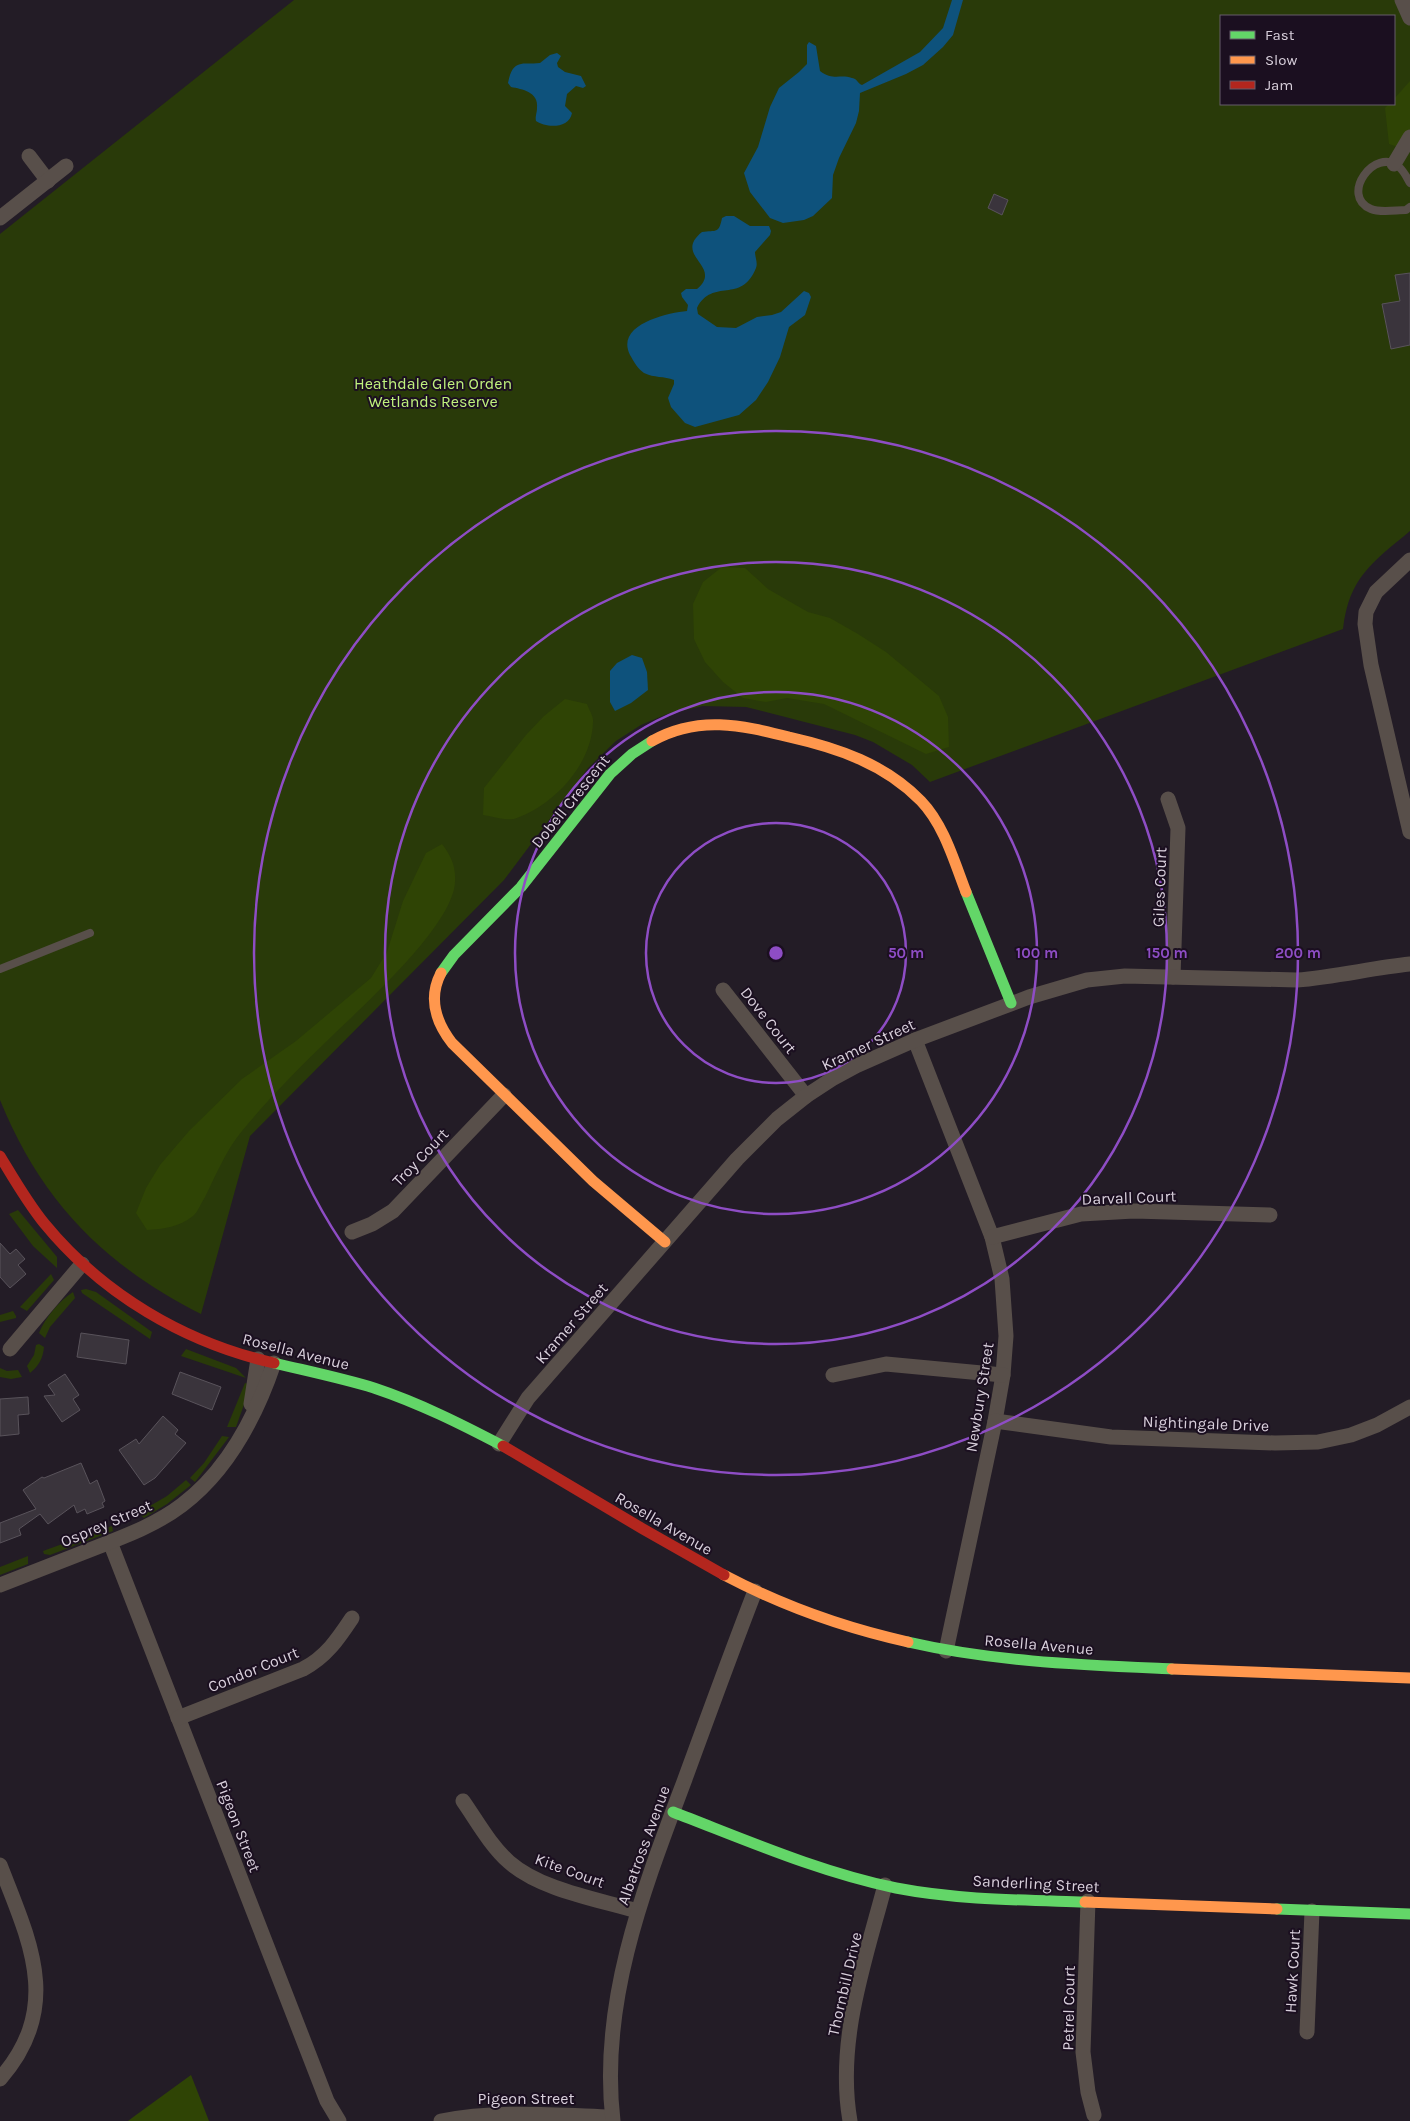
<svg xmlns="http://www.w3.org/2000/svg" width="1410" height="2121" font-family="Karla,sans-serif">
<style>
.green{fill:#293a09;fill-rule:evenodd}
.forest{fill:#2f4405}
.water{fill:#0e527c}
.building{fill:#3a343c;stroke:#59535b}
.lines{fill:none;stroke-linecap:round;stroke-linejoin:round}
.lane{stroke:#584f4a;stroke-width:8}
.street{stroke:#584f4a;stroke-width:15}
.fast{stroke:#63d668;stroke-width:11}
.slow{stroke:#ff974d;stroke-width:11}
.jam{stroke:#b3261e;stroke-width:11}
.ring{fill:none;stroke:#8e4dc5;stroke-width:2.5}
.labels{text-anchor:middle;stroke-width:4;stroke-linejoin:round;paint-order:stroke}
.park-label{font-size:16px;fill:#bff17d;stroke:#1b0f20}
.street-label{font-size:16px;fill:#d8cfdb;stroke:#1b0f20}
.centre{fill:#8e4dc5;stroke:#1b0f20;stroke-width:2.5}
.ring-label{font-size:15px;text-anchor:middle;font-weight:bold;fill:#8e4dc5;stroke:#1b0f20;stroke-width:4;stroke-linejoin:round;paint-order:stroke}
</style>
<rect width="100%" height="100%" fill="#231c26"/>
<g class="green">
<path d="M 294,0 L 1410,0 L 1410,531 C 1373,562 1349,577 1343,629 L 930,782 L 912,765 L 873,742 L 855,735 L 746,707 L 703,706 L 667,714 L 641,725 L 616,741 L 588,768 L 504,880 L 250,1136 L 201,1314 C 104,1265 41,1201 0,1100 L 0,234 ZM 1221,16 L 1394,16 L 1394,104 L 1221,104 Z"/>
<path d="M 18,1210 L 57,1257 L 57,1268 L 33,1246 L 9,1214 Z"/>
<path d="M 51,1274 L 54,1280 L 27,1311 L 20,1307 Z"/>
<path d="M 86,1289 L 96,1292 L 152,1332 L 150,1339 L 82,1293 L 81,1290 Z"/>
<path d="M 73,1292 L 75,1298 L 50,1327 L 45,1338 L 39,1333 C 45,1318 59,1301 73,1292 Z"/>
<path d="M 13,1311 L 16,1316 L 16,1318 L 0,1322 L 0,1315 Z"/>
<path d="M 39,1344 L 44,1347 C 43,1358 39,1366 30,1373 L 27,1366 L 34,1355 L 36,1345 Z"/>
<path d="M 186,1349 L 236,1368 L 246,1378 L 181,1356 Z"/>
<path d="M 0,1368 L 7,1371 L 18,1370 L 22,1377 L 11,1379 L 0,1377 Z"/>
<path d="M 245,1383 L 248,1384 L 247,1396 L 236,1427 L 227,1427 Z"/>
<path d="M 222,1436 L 229,1437 L 195,1482 L 190,1478 L 204,1463 Z"/>
<path d="M 186,1480 L 191,1485 L 167,1504 L 144,1518 L 138,1513 L 167,1496 Z"/>
<path d="M 112,1526 L 113,1531 L 50,1555 L 44,1554 L 43,1551 Z"/>
<path d="M 28,1556 L 28,1564 L 0,1575 L 0,1567 Z"/>
</g>
<g class="forest">
<path d="M 1410,81 L 1410,151 L 1389,144 L 1385,108 L 1389,104 L 1394,104 L 1394,99 Z"/>
<path d="M 722,567 L 745,568 L 768,589 L 787,600 L 808,612 L 830,618 L 858,634 L 886,652 L 939,696 L 948,717 L 949,747 L 926,754 L 824,704 L 787,698 L 766,702 L 743,698 L 723,682 L 705,662 L 694,639 L 693,604 L 703,582 Z"/>
<path d="M 565,699 L 587,704 C 589,710 594,717 593,722 C 592,764 555,804 517,818 C 509,822 492,816 483,815 L 484,788 L 526,735 L 544,716 Z"/>
<path d="M 442,844 C 451,856 456,866 455,882 C 453,926 362,1007 331,1037 C 300,1067 270,1097 242,1131 C 226,1150 216,1175 205,1197 C 201,1203 198,1212 193,1216 C 179,1227 164,1229 147,1230 L 136,1213 L 146,1188 L 160,1165 L 189,1131 L 242,1079 L 296,1041 L 371,978 L 387,952 L 403,901 L 426,853 Z"/>
<path d="M 191,2075 L 209,2121 L 128,2121 L 136,2115 Z"/>
</g>
<g class="water">
<path d="M 952,0 L 963,0 L 953,35 L 943,47 L 923,65 L 906,74 L 860,93 L 859,111 L 856,123 L 839,158 L 833,175 L 832,198 L 813,216 L 804,220 L 783,223 L 770,218 L 750,192 L 744,173 L 758,147 L 770,107 L 779,88 L 799,72 L 807,64 L 807,45 L 809,42 L 816,46 L 820,71 C 833,81 840,74 852,78 C 858,79 857,83 862,85 L 920,52 L 943,28 Z"/>
<path d="M 557,53 L 561,56 L 557,63 L 558,67 L 565,72 L 581,76 L 586,86 L 583,88 L 576,86 L 567,94 L 565,106 L 572,113 C 569,129 546,128 536,121 C 535,116 537,113 537,108 C 539,92 522,89 511,87 L 508,83 C 513,58 522,65 540,63 L 550,55 Z"/>
<path d="M 726,216 L 734,216 L 750,226 L 769,226 L 771,231 L 770,235 L 755,252 C 755,257 758,263 756,268 C 741,305 713,277 697,308 L 698,314 L 717,327 L 736,328 L 757,317 L 772,315 L 781,312 L 804,291 L 809,293 L 811,297 L 805,315 L 789,327 L 780,357 L 768,382 L 756,400 L 739,415 L 695,427 L 685,423 L 671,407 L 668,398 L 674,384 L 674,380 C 664,376 654,378 644,373 C 638,369 634,362 630,355 C 615,325 666,313 687,311 L 688,305 L 682,297 L 681,293 L 686,289 L 697,289 C 724,266 672,256 702,232 C 716,230 719,234 722,218 Z"/>
<path d="M 632,655 L 642,658 L 647,672 L 648,690 L 631,703 L 615,711 L 610,702 L 610,671 L 617,663 Z"/>
</g>
<g class="building">
<path d="M 994,194 L 1008,200 L 1002,215 L 988,208 Z"/>
<path d="M 1410,273 L 1410,345 L 1391,349 L 1382,304 L 1400,301 L 1395,275 Z"/>
<path d="M 0,1243 L 10,1254 L 16,1249 L 25,1259 L 18,1265 L 26,1274 L 10,1288 L 0,1277 Z"/>
<path d="M 81,1333 L 129,1340 L 126,1364 L 77,1357 Z"/>
<path d="M 180,1372 L 221,1387 L 212,1410 L 172,1394 Z"/>
<path d="M 65,1374 L 79,1395 L 73,1399 L 80,1410 L 62,1422 L 44,1396 L 55,1395 L 48,1385 Z"/>
<path d="M 28,1397 L 29,1414 L 18,1415 L 19,1434 L 0,1436 L 0,1399 Z"/>
<path d="M 163,1416 L 178,1430 L 175,1434 L 186,1443 L 155,1478 L 144,1485 L 119,1450 L 136,1439 L 139,1444 Z"/>
<path d="M 81,1463 L 90,1484 L 97,1480 L 105,1501 L 102,1503 L 104,1507 L 87,1514 L 85,1509 L 77,1513 L 74,1505 L 48,1524 L 40,1514 L 19,1529 L 21,1535 L 0,1543 L 0,1523 L 36,1509 L 23,1490 L 42,1477 L 44,1478 Z"/>
</g>
<g class="lines">
<g class="lane">
<path d="M 1410,183 C 1407,178 1404,171 1399,167 C 1375,146 1339,196 1371,209 C 1380,213 1396,210 1406,210 L 1410,207"/>
<path d="M 0,969 L 90,933"/>
</g>
<g class="street">
<path d="M 1402,0 L 1410,18"/>
<path d="M 29,156 L 48,181"/>
<path d="M 1394,164 L 1410,137"/>
<path d="M 0,218 L 66,166"/>
<path d="M 1410,560 L 1376,592 L 1366,612 L 1365,624 L 1371,665 L 1410,832"/>
<path d="M 1168,799 L 1178,828 L 1173,977"/>
<path d="M 723,990 L 806,1096"/>
<path d="M 915,1040 L 992,1237 L 1002,1279 L 1006,1336 L 1003,1375 L 995,1421 L 946,1651"/>
<path d="M 352,1232 L 372,1224 L 393,1211 L 504,1095"/>
<path d="M 992,1237 L 1081,1214 L 1134,1211 L 1270,1215"/>
<path d="M 10,1349 L 82,1264"/>
<path d="M 833,1375 L 886,1364 L 1003,1375"/>
<path d="M 251,1404 L 258,1359"/>
<path d="M 995,1421 L 1111,1437 L 1275,1443 L 1318,1442 L 1351,1435 L 1377,1425 L 1410,1407"/>
<path d="M 499,1444 L 528,1398 L 737,1159 L 777,1119 L 806,1096 L 832,1079 L 856,1066 L 915,1040 L 1029,997 L 1087,980 L 1125,976 L 1297,980 C 1335,977 1372,968 1410,964"/>
<path d="M 110,1542 L 327,2101 L 339,2121"/>
<path d="M 0,1585 C 33,1572 66,1559 100,1546 C 128,1535 157,1524 182,1505 C 227,1471 256,1416 274,1363"/>
<path d="M 178,1718 L 303,1669 C 326,1657 338,1639 352,1618"/>
<path d="M 463,1801 C 477,1821 490,1845 509,1862 C 541,1890 597,1899 637,1911"/>
<path d="M 0,1865 C 30,1942 63,2007 0,2079"/>
<path d="M 1088,1901 L 1083,2052 L 1088,2092 L 1094,2115"/>
<path d="M 1307,2032 L 1312,1911"/>
<path d="M 441,2121 C 497,2110 555,2115 612,2117"/>
<path d="M 613,2121 C 599,2002 644,1888 685,1779 C 708,1716 731,1653 755,1591"/>
<path d="M 850,2121 C 836,2041 865,1961 885,1885"/>
</g>
<g class="fast">
<path d="M 966,892 L 1011,1003"/>
<path d="M 441,973 L 454,955 L 521,887 L 610,774 L 632,754 L 652,741"/>
<path d="M 274,1363 C 307,1371 341,1378 374,1388 C 419,1403 461,1424 503,1446"/>
<path d="M 908,1642 C 995,1662 1083,1665 1172,1669"/>
<path d="M 673,1812 C 746,1840 819,1872 896,1888 C 958,1900 1023,1900 1085,1902"/>
<path d="M 1277,1909 L 1410,1914"/>
</g>
<g class="slow">
<path d="M 652,741 C 698,715 741,725 789,737 C 838,748 885,764 921,801 C 944,825 954,861 966,892"/>
<path d="M 441,973 C 428,998 435,1021 452,1043 L 593,1181 L 665,1242"/>
<path d="M 724,1575 C 781,1605 845,1628 908,1642"/>
<path d="M 1172,1669 L 1410,1678"/>
<path d="M 1085,1902 L 1277,1909"/>
</g>
<g class="jam">
<path d="M 0,1156 C 14,1179 27,1202 44,1223 C 102,1294 185,1343 274,1363"/>
<path d="M 503,1446 L 643,1529 L 724,1575"/>
</g>
</g>
<g class="ring">
<circle cx="776" cy="953" r="130"/>
<circle cx="776" cy="953" r="261"/>
<circle cx="776" cy="953" r="391"/>
<circle cx="776" cy="953" r="522"/>
</g>
<g class="labels">
<g class="park-label">
<text x="433" y="389">Heathdale Glen Orden<tspan x="433" dy="18">Wetlands Reserve</tspan></text>
</g>
<g class="street-label">
<text transform="translate(570 801) rotate(-51)" y="6">Dobell Crescent</text>
<text transform="translate(1159 887) rotate(-88)" y="6">Giles Court</text>
<text transform="translate(769 1020) rotate(52)" y="6">Dove Court</text>
<text transform="translate(868 1044) rotate(-25)" y="6">Kramer Street</text>
<text transform="translate(420 1157) rotate(-46)" y="6">Troy Court</text>
<text transform="translate(1129 1197) rotate(-2)" y="6">Darvall Court</text>
<text transform="translate(571 1323) rotate(-49)" y="6">Kramer Street</text>
<text transform="translate(296 1351) rotate(14)" y="6">Rosella Avenue</text>
<text transform="translate(979 1397) rotate(-81)" y="6">Newbury Street</text>
<text transform="translate(1206 1423) rotate(2)" y="6">Nightingale Drive</text>
<text transform="translate(106 1523) rotate(-23)" y="6">Osprey Street</text>
<text transform="translate(664 1523) rotate(30)" y="6">Rosella Avenue</text>
<text transform="translate(1039 1644) rotate(5)" y="6">Rosella Avenue</text>
<text transform="translate(253 1669) rotate(-22)" y="6">Condor Court</text>
<text transform="translate(239 1826) rotate(69)" y="6">Pigeon Street</text>
<text transform="translate(643 1845) rotate(-70)" y="6">Albatross Avenue</text>
<text transform="translate(570 1870) rotate(20)" y="6">Kite Court</text>
<text transform="translate(1036 1883) rotate(3)" y="6">Sanderling Street</text>
<text transform="translate(1292 1971) rotate(-87)" y="6">Hawk Court</text>
<text transform="translate(844 1984) rotate(-77)" y="6">Thornbill Drive</text>
<text transform="translate(1068 2008) rotate(-89)" y="6">Petrel Court</text>
<text x="526" y="2104">Pigeon Street</text>
</g>
</g>
<circle cx="776" cy="953" r="8" class="centre"/>
<g class="ring-label">
<text x="906" y="958">50 m</text>
<text x="1037" y="958">100 m</text>
<text x="1167" y="958">150 m</text>
<text x="1298" y="958">200 m</text>
</g>
<rect x="1220" y="15" width="175" height="90" fill="#1b0f20" stroke="#675c6b"/>
<rect x="1230" y="31" width="25" height="8" fill="#63d668" stroke="#675c6b"/>
<text x="1265" y="40" font-size="15" fill="#d8cfdb">Fast</text>
<rect x="1230" y="56" width="25" height="8" fill="#ff974d" stroke="#675c6b"/>
<text x="1265" y="65" font-size="15" fill="#d8cfdb">Slow</text>
<rect x="1230" y="81" width="25" height="8" fill="#b3261e" stroke="#675c6b"/>
<text x="1265" y="90" font-size="15" fill="#d8cfdb">Jam</text>
</svg>
